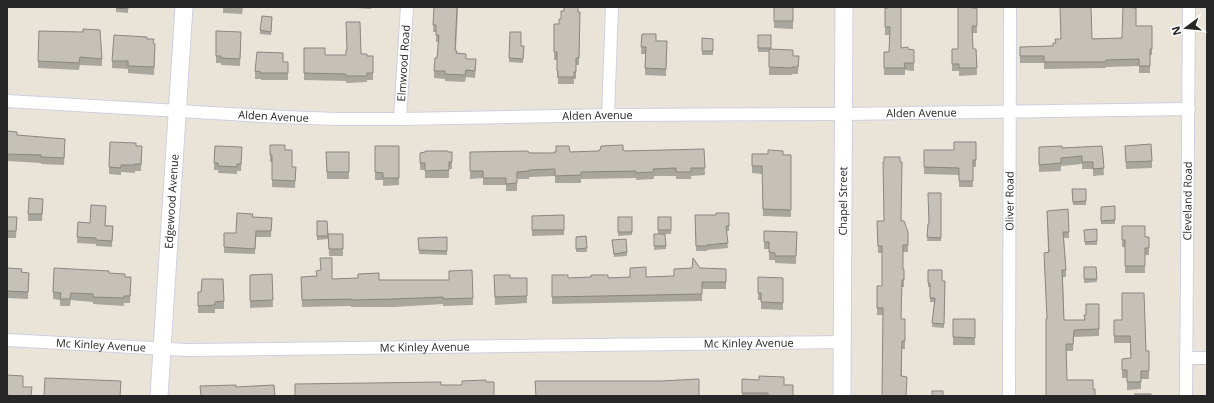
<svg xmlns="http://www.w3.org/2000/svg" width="1214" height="403" font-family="'Open Sans',sans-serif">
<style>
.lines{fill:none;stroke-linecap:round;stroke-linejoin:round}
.street-casing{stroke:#ced0e1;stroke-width:14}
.secondary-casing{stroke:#ced0e1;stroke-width:19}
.street{stroke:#fff;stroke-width:12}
.secondary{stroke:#fff;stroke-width:17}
.wall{fill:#a9a69e}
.building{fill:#c5c1b8;stroke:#8a8781}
.labels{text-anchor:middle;stroke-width:3;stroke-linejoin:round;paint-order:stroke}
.street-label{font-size:11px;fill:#272727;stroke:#fff}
</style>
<rect width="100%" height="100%" fill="#eae4d8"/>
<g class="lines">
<defs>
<g id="street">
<path id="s1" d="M 7,101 L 282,117 L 337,119 L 400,119 L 608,115 L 843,114 L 1189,109"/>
<path d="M 608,115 L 612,7"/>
<path id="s2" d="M 400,119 L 407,7"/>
<path id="s3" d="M 7,340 L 187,350 L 843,342"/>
<path d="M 1186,358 L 1207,358"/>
<path id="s4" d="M 1009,396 L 1010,7"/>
<path id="s5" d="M 1186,396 L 1189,7"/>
</g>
<g id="secondary">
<path id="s6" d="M 159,396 L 184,7"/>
<path id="s7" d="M 842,396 L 844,7"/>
</g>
</defs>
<use href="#street" class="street-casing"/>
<use href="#secondary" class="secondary-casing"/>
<use href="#street" class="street"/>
<use href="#secondary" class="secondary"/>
</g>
<g class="wall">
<path d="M 116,7 L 128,7 L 128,13 L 116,12 Z"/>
<path d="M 223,7 L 243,7 L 242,14 L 223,13 Z"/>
<path d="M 342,7 L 372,7 L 371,9 Z"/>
<path d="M 434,7 L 463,7 L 463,8 L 458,8 L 456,50 L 456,53 L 466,59 L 476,67 L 475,78 L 466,77 L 465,82 L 445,81 L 445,79 L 434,78 L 434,71 L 437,58 L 438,42 L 436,42 L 436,32 L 433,32 Z"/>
<path d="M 774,7 L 793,7 L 793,29 L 774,28 Z"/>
<path d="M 958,7 L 977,26 L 977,33 L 972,33 L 973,49 L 976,49 L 977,75 L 959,76 L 959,71 L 952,71 L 952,49 L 958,49 Z"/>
<path d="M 885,8 L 901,48 L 908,49 L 914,50 L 914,71 L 905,70 L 905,75 L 884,75 L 884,52 L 889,52 L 890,35 L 885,35 Z"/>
<path d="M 578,12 L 580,12 L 579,65 L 576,65 L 576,79 L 574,79 L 574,84 L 558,84 L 558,78 L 557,78 L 557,60 L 554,60 L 554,24 L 559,24 L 561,19 Z"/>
<path d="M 272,21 L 271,35 L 260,34 L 260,30 Z"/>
<path d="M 1136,26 L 1152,26 L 1152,55 L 1150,55 L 1150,73 L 1139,73 L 1139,66 L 1106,67 L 1106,68 L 1044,69 L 1044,63 L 1020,63 L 1020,47 L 1053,46 L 1060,39 L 1122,38 Z"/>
<path d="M 216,31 L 241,40 L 240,66 L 221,65 L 221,63 L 216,63 Z"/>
<path d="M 83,32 L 102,59 L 102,66 L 80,65 L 79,70 L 38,68 L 38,61 Z"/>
<path d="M 510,32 L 521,46 L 524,46 L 523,63 L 509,62 Z"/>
<path d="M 642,34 L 656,41 L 667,41 L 666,76 L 645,75 L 645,54 L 641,54 Z"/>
<path d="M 758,35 L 771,35 L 771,49 L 793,56 L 799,56 L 798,74 L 792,74 L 792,75 L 769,75 L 769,52 L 758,52 Z"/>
<path d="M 702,38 L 713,39 L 713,55 L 702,55 Z"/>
<path d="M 147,39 L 154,44 L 155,51 L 154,75 L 128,73 L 128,69 L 112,68 L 112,61 Z"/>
<path d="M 304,48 L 325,55 L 346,55 L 361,54 L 367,56 L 373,56 L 373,80 L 367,80 L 367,82 L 346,83 L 346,81 L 304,80 Z"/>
<path d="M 283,62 L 288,62 L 288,80 L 261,80 L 261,79 L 255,79 L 255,71 Z"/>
<path d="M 7,131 L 17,135 L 65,146 L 64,165 L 41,164 L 41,163 L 7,161 Z"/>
<path d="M 976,142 L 976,167 L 973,167 L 973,187 L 959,187 L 959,175 L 924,174 L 924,150 L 954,150 Z"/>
<path d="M 270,145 L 285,150 L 292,167 L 296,167 L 295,188 L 272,187 L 272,162 L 270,162 Z"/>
<path d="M 136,146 L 142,153 L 141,171 L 135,171 L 135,173 L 121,172 L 121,175 L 109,174 L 109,167 Z"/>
<path d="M 375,146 L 399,146 L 399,185 L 383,186 L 383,180 L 375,180 Z"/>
<path d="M 1102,146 L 1104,175 L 1093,176 L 1093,169 L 1082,169 L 1082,164 L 1061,166 L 1061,171 L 1039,172 L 1039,147 L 1062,148 Z"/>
<path d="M 1125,146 L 1152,161 L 1152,168 L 1126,169 Z"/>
<path d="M 704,149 L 705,175 L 691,176 L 691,179 L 676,179 L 676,176 L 654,176 L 654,179 L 636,180 L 636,178 L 581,179 L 581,183 L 555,183 L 555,176 L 529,177 L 529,179 L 517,179 L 517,191 L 506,191 L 506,185 L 483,185 L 483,178 L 470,179 L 470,152 L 554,153 L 570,152 L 598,151 L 600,150 L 623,150 L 624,151 Z"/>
<path d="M 326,152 L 349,152 L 349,179 L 327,179 Z"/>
<path d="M 452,152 L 452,169 L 449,169 L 449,178 L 425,178 L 425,170 L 420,170 L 420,153 Z"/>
<path d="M 242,154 L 241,171 L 237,171 L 237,174 L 218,173 L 218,170 L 214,170 L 214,163 Z"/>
<path d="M 752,154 L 791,155 L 791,217 L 763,216 L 762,174 L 752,173 Z"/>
<path d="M 1072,189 L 1086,189 L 1086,205 L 1073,205 Z"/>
<path d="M 941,193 L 941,241 L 927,241 L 928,224 L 929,224 Z"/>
<path d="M 43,206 L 42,221 L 28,221 L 28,214 Z"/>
<path d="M 1115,206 L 1115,224 L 1101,224 L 1101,207 Z"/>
<path d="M 1047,211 L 1069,232 L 1069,238 L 1064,238 L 1066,270 L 1066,277 L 1063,277 L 1064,320 L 1084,320 L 1086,315 L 1086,304 L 1099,304 L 1099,336 L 1074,337 L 1073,351 L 1066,351 L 1046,396 L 1047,319 L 1044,253 L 1048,252 Z"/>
<path d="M 729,213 L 729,231 L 726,231 L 728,248 L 707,250 L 707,251 L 696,251 L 695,215 L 716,215 Z"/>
<path d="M 564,215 L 564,235 L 532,236 L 532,216 Z"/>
<path d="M 7,217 L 17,217 L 16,238 L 7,238 Z"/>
<path d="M 253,217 L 272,218 L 271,237 L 256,237 L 255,254 L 224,253 L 224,233 L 236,233 Z"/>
<path d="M 618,217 L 632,217 L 632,235 L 618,236 Z"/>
<rect x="658" y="217" width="13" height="17"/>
<path d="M 317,221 L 327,221 L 328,239 L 317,240 Z"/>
<path d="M 877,221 L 901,221 L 908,245 L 908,252 L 903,252 L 903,269 L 904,269 L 904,287 L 902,287 L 901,319 L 905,319 L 905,349 L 902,349 L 902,376 L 907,396 L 883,315 L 877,315 L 877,308 L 882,286 L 882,253 L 878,253 Z"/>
<path d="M 78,222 L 113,226 L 112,247 L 96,246 L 96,244 L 77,243 Z"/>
<path d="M 1122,226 L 1145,237 L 1149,237 L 1149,255 L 1145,255 L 1145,273 L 1125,273 L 1125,247 L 1122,247 Z"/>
<path d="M 1097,229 L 1097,245 L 1085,245 L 1084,230 Z"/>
<path d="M 764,231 L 797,232 L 796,264 L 775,263 L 775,260 L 769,260 L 769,249 L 764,249 Z"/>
<path d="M 328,234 L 343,234 L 343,256 L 329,256 Z"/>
<path d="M 654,234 L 665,234 L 666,249 L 654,250 Z"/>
<path d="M 586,236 L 587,252 L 576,252 L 576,237 Z"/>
<path d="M 447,237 L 447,255 L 419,254 L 418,238 Z"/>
<path d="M 612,240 L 627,252 L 627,256 L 614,257 Z"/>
<path d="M 1084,267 L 1096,267 L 1097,282 L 1084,283 Z"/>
<path d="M 7,268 L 22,272 L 29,280 L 28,299 L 7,298 Z"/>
<path d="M 700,268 L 726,269 L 726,289 L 702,289 L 702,301 L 552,304 L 552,275 L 568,278 L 646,277 L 674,276 Z"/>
<path d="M 928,270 L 942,281 L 945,281 L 944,328 L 932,327 L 935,302 L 930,302 L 930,287 L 928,287 Z"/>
<path d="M 449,271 L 473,298 L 473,305 L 443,306 L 443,304 L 394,307 L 351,307 L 351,306 L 302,307 L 301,277 L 332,279 L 379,280 L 449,280 Z"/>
<path d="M 109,273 L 125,277 L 131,285 L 130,303 L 124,303 L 124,306 L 93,304 L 93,302 L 71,300 L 70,306 L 60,306 L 60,300 L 53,299 L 53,292 Z"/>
<path d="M 272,274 L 273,307 L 250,308 L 250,275 Z"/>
<path d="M 494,275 L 510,278 L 527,278 L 527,303 L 495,305 Z"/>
<path d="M 758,277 L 783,278 L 783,310 L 761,309 L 761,300 L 758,300 Z"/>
<path d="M 198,292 L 224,301 L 224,309 L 215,309 L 215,313 L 198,313 Z"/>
<rect x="953" y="319" width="22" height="26"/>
<path d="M 1114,320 L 1146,351 L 1149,351 L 1149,379 L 1141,379 L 1141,389 L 1127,390 L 1127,378 L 1122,378 L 1122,359 L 1131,358 L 1130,343 L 1114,343 Z"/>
<path d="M 742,379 L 784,385 L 793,396 L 742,396 Z"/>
</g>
<g class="building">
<path d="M 116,7 L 128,7 L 128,9 L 116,8 Z"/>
<path d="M 434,7 L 457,7 L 455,50 L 457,51 L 456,53 L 466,54 L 466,59 L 476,59 L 475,71 L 466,70 L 465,75 L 445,74 L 445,71 L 434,71 L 435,58 L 437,58 L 439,35 L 436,35 L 436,25 L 433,25 Z"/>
<path d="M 564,7 L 578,7 L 578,12 L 580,12 L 579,58 L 576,58 L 576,72 L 574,72 L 574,77 L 558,77 L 558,71 L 557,71 L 557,52 L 554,52 L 554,24 L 559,24 L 559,19 L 561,19 L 561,11 L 564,11 Z"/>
<rect x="774" y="7" width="19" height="14"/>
<path d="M 888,7 L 901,7 L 901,48 L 908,47 L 908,49 L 914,50 L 914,63 L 904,63 L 905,68 L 884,68 L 884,52 L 889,52 L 890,27 L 885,27 L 885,8 L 888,8 Z"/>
<path d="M 958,7 L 972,7 L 972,8 L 977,8 L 977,26 L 972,26 L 973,49 L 976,49 L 977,68 L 959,68 L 959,64 L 952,64 L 952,49 L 958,49 Z"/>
<path d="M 1060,7 L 1091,7 L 1092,39 L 1122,38 L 1123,7 L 1136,8 L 1136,26 L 1152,26 L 1152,49 L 1150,49 L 1150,66 L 1139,66 L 1139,59 L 1106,60 L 1106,62 L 1044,62 L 1044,56 L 1020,56 L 1020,47 L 1053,46 L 1053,43 L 1056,43 L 1055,39 L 1061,39 Z"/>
<path d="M 262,16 L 272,17 L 271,32 L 260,30 Z"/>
<path d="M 346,22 L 360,22 L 361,54 L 367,54 L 367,56 L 373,56 L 373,73 L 367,73 L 367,76 L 346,76 L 346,74 L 304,73 L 304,48 L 325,48 L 325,55 L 346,55 L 346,50 L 347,50 Z"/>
<path d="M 83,29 L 100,30 L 102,59 L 80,57 L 79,63 L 38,61 L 39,31 L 83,32 Z"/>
<path d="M 216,31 L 241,32 L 240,59 L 221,58 L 221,56 L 216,56 Z"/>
<path d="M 510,32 L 521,32 L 521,46 L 524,46 L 523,59 L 509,58 Z"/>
<path d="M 642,34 L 656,34 L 656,41 L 667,41 L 666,69 L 645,68 L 646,47 L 641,47 Z"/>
<path d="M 114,35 L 147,37 L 147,39 L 154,39 L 153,43 L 155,44 L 154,67 L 128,66 L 128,61 L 112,61 Z"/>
<rect x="758" y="35" width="13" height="13"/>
<path d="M 702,38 L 713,39 L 713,51 L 702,51 Z"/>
<path d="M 769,49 L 793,50 L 793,56 L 799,56 L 798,67 L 792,67 L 792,68 L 769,67 Z"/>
<path d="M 257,52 L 283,53 L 283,62 L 288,62 L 288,73 L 261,73 L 261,72 L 255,71 Z"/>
<path d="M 7,131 L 17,132 L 17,135 L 65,139 L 64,158 L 41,157 L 41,155 L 7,154 Z"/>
<path d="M 110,142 L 136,143 L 136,146 L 142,146 L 141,164 L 135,164 L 135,165 L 121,165 L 121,168 L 109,167 Z"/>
<path d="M 954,142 L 976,142 L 976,160 L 973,160 L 973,181 L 959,181 L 959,168 L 924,167 L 924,150 L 954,150 Z"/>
<path d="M 1151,144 L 1152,161 L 1126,162 L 1125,146 Z"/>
<path d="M 270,145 L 285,145 L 285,150 L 292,150 L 292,167 L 296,167 L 295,181 L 272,180 L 272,155 L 270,155 Z"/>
<path d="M 623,145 L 623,150 L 624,150 L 624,151 L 704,149 L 705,168 L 691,168 L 691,172 L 676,172 L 676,168 L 653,169 L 654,172 L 636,173 L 636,171 L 581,172 L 581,175 L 555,176 L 555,169 L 529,170 L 529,171 L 517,172 L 517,183 L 506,184 L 506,178 L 483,178 L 483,171 L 470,171 L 470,152 L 528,151 L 529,153 L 554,153 L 554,152 L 556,152 L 556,146 L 569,146 L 570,152 L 598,151 L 600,150 L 601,146 Z"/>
<path d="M 215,146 L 242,147 L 241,164 L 237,164 L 237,167 L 218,166 L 218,163 L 214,163 Z"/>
<path d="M 375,146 L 399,146 L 399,178 L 383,178 L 383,173 L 375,172 Z"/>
<path d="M 1062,146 L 1062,148 L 1102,146 L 1104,168 L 1093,169 L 1093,162 L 1082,162 L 1082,156 L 1061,158 L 1061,163 L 1039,165 L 1039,147 Z"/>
<path d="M 768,150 L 783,151 L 783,155 L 791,155 L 791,210 L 763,209 L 762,166 L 752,166 L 752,154 L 768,154 Z"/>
<path d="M 425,151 L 448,151 L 448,152 L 452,152 L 452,162 L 449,162 L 449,170 L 425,171 L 425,163 L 420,163 L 420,153 L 425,152 Z"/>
<path d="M 326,152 L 349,152 L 349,172 L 327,172 Z"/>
<path d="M 884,157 L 900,157 L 900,162 L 902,162 L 901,221 L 904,221 L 908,232 L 908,245 L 903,245 L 903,269 L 904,269 L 904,280 L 902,280 L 901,319 L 905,319 L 905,341 L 902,341 L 901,376 L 907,377 L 906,396 L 882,396 L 883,308 L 877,308 L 877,286 L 882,286 L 882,246 L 878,246 L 877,221 L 884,221 L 883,162 L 884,162 Z"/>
<path d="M 1072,189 L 1086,189 L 1086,201 L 1073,202 Z"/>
<path d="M 928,193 L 941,193 L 941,238 L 927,237 L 928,224 L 929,224 Z"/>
<path d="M 29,198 L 43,199 L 42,214 L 28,214 Z"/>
<path d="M 91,205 L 106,206 L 105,226 L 113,226 L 112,241 L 96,240 L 96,238 L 77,237 L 78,222 L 90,223 Z"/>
<path d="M 1115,206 L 1115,220 L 1101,221 L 1101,207 Z"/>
<path d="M 1068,209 L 1069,232 L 1063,232 L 1066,270 L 1062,270 L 1064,320 L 1085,320 L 1084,315 L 1086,315 L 1086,304 L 1099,304 L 1099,329 L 1074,330 L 1073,344 L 1066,344 L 1067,380 L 1093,380 L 1093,389 L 1095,389 L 1095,396 L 1046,396 L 1046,319 L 1047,319 L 1044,253 L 1049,252 L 1047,211 Z"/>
<path d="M 237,213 L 253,214 L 252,217 L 272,218 L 271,231 L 256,231 L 255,249 L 224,247 L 224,233 L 236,233 Z"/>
<path d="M 716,213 L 729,213 L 729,226 L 726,226 L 728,243 L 707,245 L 707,246 L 696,246 L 695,215 L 716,215 Z"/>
<path d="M 564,215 L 564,230 L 532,230 L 532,216 Z"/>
<path d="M 7,217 L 17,217 L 16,231 L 7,231 Z"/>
<rect x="618" y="217" width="14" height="15"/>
<rect x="658" y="217" width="13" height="13"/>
<path d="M 317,221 L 327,221 L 328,236 L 317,236 Z"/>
<path d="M 1122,226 L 1145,226 L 1145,237 L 1149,237 L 1149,248 L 1145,248 L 1145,266 L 1125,266 L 1125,240 L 1122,240 Z"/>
<path d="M 1097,229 L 1097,241 L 1085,242 L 1084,230 Z"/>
<path d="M 764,231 L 797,232 L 796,256 L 775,256 L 775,253 L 769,252 L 769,242 L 764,242 Z"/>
<path d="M 328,234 L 343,234 L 343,249 L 329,249 Z"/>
<path d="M 654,234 L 665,234 L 666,246 L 654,246 Z"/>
<path d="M 586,236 L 587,248 L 576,249 L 576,237 Z"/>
<path d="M 447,237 L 447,251 L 419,250 L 418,238 Z"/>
<path d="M 626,239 L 627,252 L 614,254 L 612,240 Z"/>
<path d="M 320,258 L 332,258 L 332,279 L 358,278 L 358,274 L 379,273 L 379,280 L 449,280 L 449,271 L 472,270 L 473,298 L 443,299 L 443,297 L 394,299 L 351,300 L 351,299 L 302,300 L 301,277 L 317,276 L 316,271 L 321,270 Z"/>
<path d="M 693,258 L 700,268 L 726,269 L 726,282 L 702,282 L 702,294 L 552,297 L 552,275 L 568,275 L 568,278 L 591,277 L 591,275 L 608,275 L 608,278 L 630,277 L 630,268 L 646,267 L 646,277 L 674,276 L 674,269 L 692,268 Z"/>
<path d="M 1084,267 L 1096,267 L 1097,279 L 1084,279 Z"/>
<path d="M 7,268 L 22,269 L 21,272 L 29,273 L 28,292 L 7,291 Z"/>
<path d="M 54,268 L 109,271 L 109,273 L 125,274 L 125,277 L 131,277 L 130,296 L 124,296 L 124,298 L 93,297 L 93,294 L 71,293 L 70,299 L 60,299 L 61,293 L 53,292 Z"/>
<path d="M 928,270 L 942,270 L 942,281 L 945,281 L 944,324 L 932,323 L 935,298 L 930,298 L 930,283 L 928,283 Z"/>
<path d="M 272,274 L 273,300 L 250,301 L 250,275 Z"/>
<path d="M 494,275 L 510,275 L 510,278 L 527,278 L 527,296 L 495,297 Z"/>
<path d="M 758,277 L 783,278 L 783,303 L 761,302 L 761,293 L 758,293 Z"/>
<path d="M 202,279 L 223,279 L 224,301 L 215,302 L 215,305 L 198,306 L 198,292 L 201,292 Z"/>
<path d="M 1122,293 L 1144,293 L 1146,351 L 1149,351 L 1149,371 L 1141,371 L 1141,382 L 1127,382 L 1127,370 L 1122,370 L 1122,359 L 1131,358 L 1130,336 L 1114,336 L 1114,320 L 1122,320 Z"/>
<path d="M 953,319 L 975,319 L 975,338 L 953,337 Z"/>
<path d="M 7,375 L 23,376 L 23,387 L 32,387 L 31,396 L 8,396 L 8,394 L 7,393 Z"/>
<path d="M 759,376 L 784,377 L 784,385 L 793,385 L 793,396 L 768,396 L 768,393 L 742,393 L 742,379 L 759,380 Z"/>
<path d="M 45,378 L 121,381 L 120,396 L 44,396 Z"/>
<path d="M 699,379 L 699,396 L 536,396 L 535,381 L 661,381 Z"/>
<path d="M 486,380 L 486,382 L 494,382 L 494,396 L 295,396 L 295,384 L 441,382 L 441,385 L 462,385 L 462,381 Z"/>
<path d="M 236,385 L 236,387 L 274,385 L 275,396 L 201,396 L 200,386 Z"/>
<rect x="932" y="391" width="11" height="5"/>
<rect x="1135" y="394" width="16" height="2"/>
</g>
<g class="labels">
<g class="street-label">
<text dy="4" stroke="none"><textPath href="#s2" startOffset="56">Elmwood Road</textPath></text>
<text dy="4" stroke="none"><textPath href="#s1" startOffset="915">Alden Avenue</textPath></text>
<text dy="4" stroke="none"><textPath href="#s1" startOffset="591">Alden Avenue</textPath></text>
<text dy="4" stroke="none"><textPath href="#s1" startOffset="267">Alden Avenue</textPath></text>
<text dy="4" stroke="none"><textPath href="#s6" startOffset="195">Edgewood Avenue</textPath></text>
<text dy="4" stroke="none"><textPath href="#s4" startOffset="195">Oliver Road</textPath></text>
<text dy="4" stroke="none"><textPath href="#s7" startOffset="195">Chapel Street</textPath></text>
<text dy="4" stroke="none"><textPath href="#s5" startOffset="195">Cleveland Road</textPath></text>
<text dy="4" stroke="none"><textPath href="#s3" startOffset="742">Mc Kinley Avenue</textPath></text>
<text dy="4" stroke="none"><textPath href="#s3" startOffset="94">Mc Kinley Avenue</textPath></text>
<text dy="4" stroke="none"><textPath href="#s3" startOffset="418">Mc Kinley Avenue</textPath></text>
</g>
</g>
<rect width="1214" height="403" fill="none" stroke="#272727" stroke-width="16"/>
<g transform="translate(1186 28) rotate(254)" stroke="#ffffff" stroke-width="3" paint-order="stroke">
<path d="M0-3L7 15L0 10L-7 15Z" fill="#272727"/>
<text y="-6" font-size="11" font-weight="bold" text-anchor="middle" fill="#272727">N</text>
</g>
</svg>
